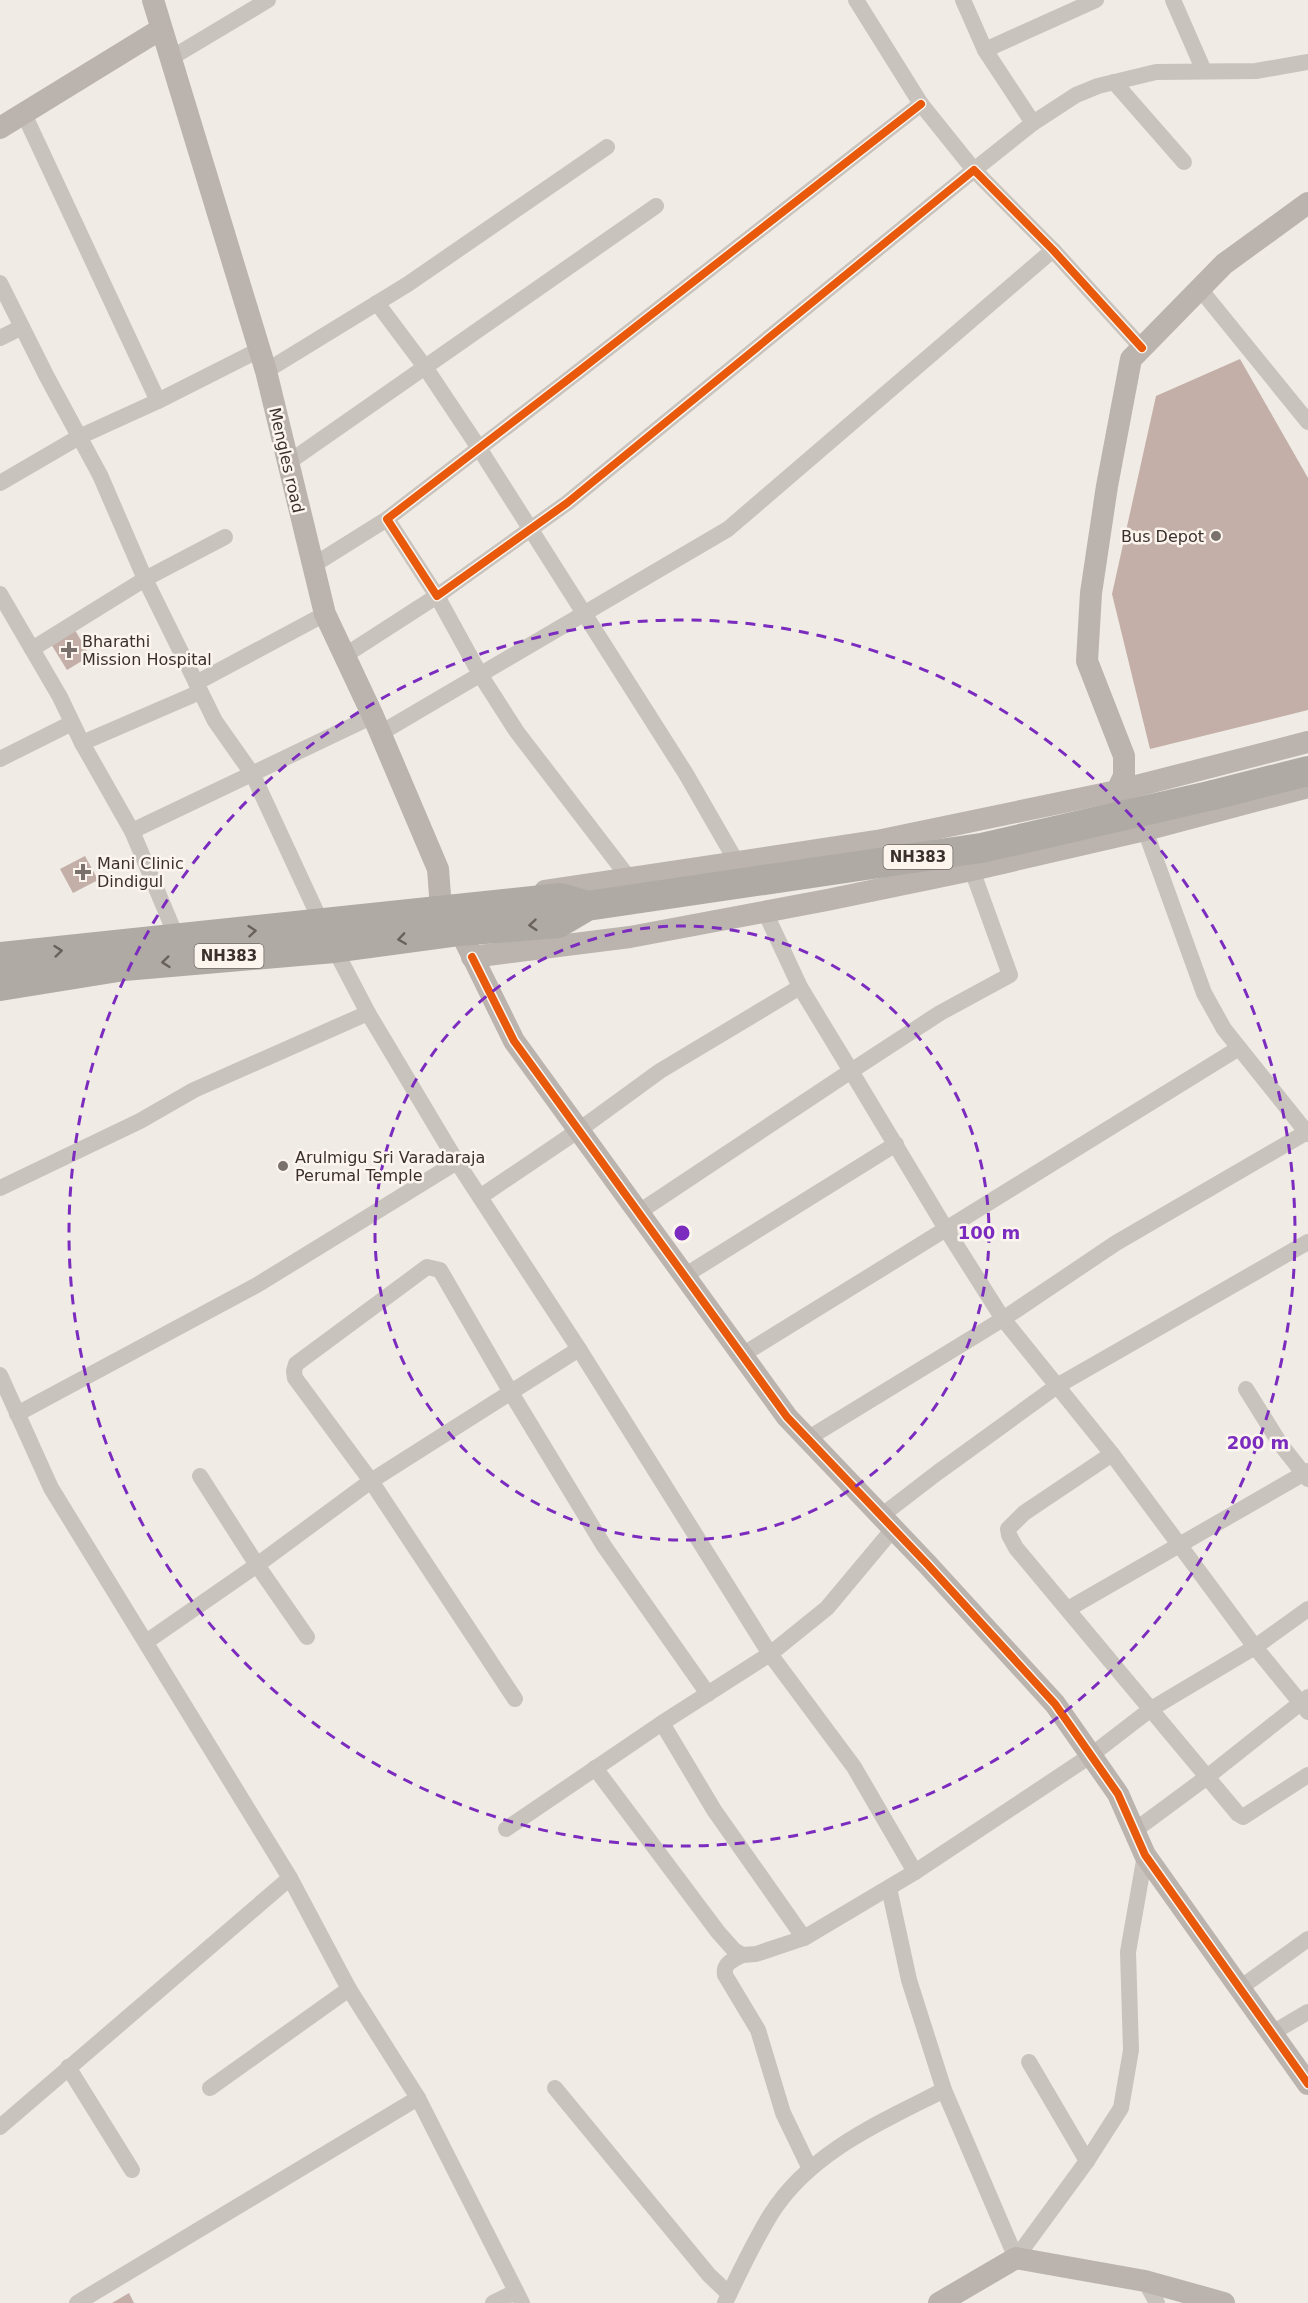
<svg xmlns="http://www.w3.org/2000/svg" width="1308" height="2303" font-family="'DejaVu Sans',sans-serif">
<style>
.building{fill:#c3afa7}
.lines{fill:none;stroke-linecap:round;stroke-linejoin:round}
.street{stroke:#c9c3be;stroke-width:16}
.secondary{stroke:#bab3ae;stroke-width:22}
.highway{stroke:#afaaa4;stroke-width:30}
.highway-bridge{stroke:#afaaa4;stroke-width:30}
.cycleway-casing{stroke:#fbf5ee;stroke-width:11}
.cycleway{stroke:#e8590c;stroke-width:8}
.oneway{stroke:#69615b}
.ring{fill:none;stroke:#7b2cbf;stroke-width:3;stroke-dasharray:10 8}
.poi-dot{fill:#7a716c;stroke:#fbf5ee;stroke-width:2}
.labels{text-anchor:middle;stroke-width:5;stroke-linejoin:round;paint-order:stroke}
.shield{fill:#fbf5ee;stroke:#756b66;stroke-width:1.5}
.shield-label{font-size:15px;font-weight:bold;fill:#3b302b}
.street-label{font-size:16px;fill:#3b302b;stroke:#fbf5ee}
.poi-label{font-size:16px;fill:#3b302b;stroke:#fbf5ee;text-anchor:start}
.centre{fill:#7b2cbf;stroke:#fbf5ee;stroke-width:3}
.ring-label{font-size:18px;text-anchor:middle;font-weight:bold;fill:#7b2cbf;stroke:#fbf5ee;stroke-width:5;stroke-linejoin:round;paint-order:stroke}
</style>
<rect width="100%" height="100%" fill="#f0ebe5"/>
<g class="building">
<path d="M 1240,359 L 1308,478 L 1308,710 L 1150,749 L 1112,594 L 1156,396 Z"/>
<path d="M 75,630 L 90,656 L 67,670 L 51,644 Z"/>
<path d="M 85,856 L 98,880 L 73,893 L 60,869 Z"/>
<path d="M 129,2293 L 134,2303 L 112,2303 Z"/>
</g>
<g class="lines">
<g class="street">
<path d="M 856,0 L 921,104 L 974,170 L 1033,123 L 985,50 L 963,0"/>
<path d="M 1173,0 L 1204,71"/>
<path d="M 985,50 L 1096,0"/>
<path d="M 171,58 L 268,0"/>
<path d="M 1114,82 L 1184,162"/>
<path d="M 921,104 C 744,243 566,382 387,519 L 437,596 L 567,503 L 974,170 L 1053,250 L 1142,348"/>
<path d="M 24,114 L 158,401"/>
<path d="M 1033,123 L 1076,95 L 1098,86 L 1156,72 L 1256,71 L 1308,62"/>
<path d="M 0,283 L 47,377 L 100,475 L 145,579 L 215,721 L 253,775 L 322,924"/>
<path d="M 1200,289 L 1308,422"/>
<path d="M 377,303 L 425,367 L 479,448 L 686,774 L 736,861"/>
<path d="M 0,338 L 22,327"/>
<path d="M 266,371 L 408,284 L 607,147"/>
<path d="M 289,462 L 656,206"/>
<path d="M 0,483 L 79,437 L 158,401 L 259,350"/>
<path d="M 312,566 L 387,519"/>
<path d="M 0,594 L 60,697 L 82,743 L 132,831 L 177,938"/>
<path d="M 32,649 L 145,579 L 225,537"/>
<path d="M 344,656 L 437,596 L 481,676 L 517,732 L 629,878"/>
<path d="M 196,683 L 325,614"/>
<path d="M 379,734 L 728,529 L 1053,250"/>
<path d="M 82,743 L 200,692"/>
<path d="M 0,759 L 72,723"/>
<path d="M 1145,830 L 1204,993 L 1224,1029 L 1308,1134"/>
<path d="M 132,831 L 373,716"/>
<path d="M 972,870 L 1010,975 L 940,1013 L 851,1071 L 946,1229 L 1003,1319 L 1116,1243 L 1307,1132"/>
<path d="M 334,948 L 368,1013 L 457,1162 L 579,1349 L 770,1654 L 854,1767 L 915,1872"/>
<path d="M 0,1188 L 140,1121 L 194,1090 L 368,1013"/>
<path d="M 480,1197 L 579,1130 L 660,1071 L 800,987"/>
<path d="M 639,1212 L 851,1071 L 800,987 L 765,912"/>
<path d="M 684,1276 L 896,1144"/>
<path d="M 742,1355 L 1239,1048"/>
<path d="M 0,1375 L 51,1488 L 290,1878 L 349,1989 L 418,2098 L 522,2303"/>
<path d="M 1246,1389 L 1281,1445 L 1308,1479"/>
<path d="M 17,1414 L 257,1285 L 457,1162"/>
<path d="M 807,1439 L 1003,1319 L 1112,1454 L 1255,1647 L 1308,1712"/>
<path d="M 1112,1454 L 1024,1513 L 1008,1529 L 1009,1535 L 1016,1548 L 1238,1814 L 1243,1817 L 1308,1775"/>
<path d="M 200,1476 L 257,1565 L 307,1637"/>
<path d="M 881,1516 L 937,1473 L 1057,1386 L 1308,1242"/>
<path d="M 1068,1609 L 1308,1471"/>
<path d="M 146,1642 L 257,1565 L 371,1481 L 579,1349"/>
<path d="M 515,1699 L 371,1481 L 295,1378 L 294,1371 L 296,1364 L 427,1267 L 440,1270 L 510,1391 L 604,1546 L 708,1694"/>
<path d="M 662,1723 L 714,1810 L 804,1938"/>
<path d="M 595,1768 L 718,1932 L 734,1950 L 742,1955 L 756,1954 L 804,1938 L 915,1872 L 1090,1756 L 1151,1709 L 1255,1647 L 1308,1609"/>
<path d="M 506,1829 L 662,1723 L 770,1654 L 827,1608 L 893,1529"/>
<path d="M 1134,1831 L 1207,1777 L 1308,1697"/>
<path d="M 889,1888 L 909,1980 L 944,2090 L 1016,2258"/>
<path d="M 742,1955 C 733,1960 723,1963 725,1975 L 758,2030 L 783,2113 L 810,2169"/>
<path d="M 1240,1988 L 1308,1939"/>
<path d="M 1272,2033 L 1308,2012"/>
<path d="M 1029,2062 L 1087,2161"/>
<path d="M 68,2067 L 132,2170"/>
<path d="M 210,2088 L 349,1989"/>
<path d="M 555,2088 L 709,2275 L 729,2294"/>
<path d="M 0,2127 L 290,1878"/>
<path d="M 1016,2258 L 1087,2161 L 1121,2108 L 1131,2050 L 1128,1952 L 1145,1855"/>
<path d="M 1145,2281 L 1157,2303"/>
<path d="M 77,2303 L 418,2098"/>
<path d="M 493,2303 L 515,2292"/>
<path d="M 725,2303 C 739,2273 754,2242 771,2214 C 810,2152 881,2122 944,2090"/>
</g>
<g class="secondary">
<path d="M 153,0 L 266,371 L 325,614 L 373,716 L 438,869 L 440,896 L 446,909"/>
<path d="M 0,128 L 161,29"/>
<path d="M 1117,791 L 1124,776 L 1124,756 L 1087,661 L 1091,593 L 1107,486 L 1131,359 L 1224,264 L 1308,203"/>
<path d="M 545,891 L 877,841 L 1117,791 L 1308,742"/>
<path d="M 460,931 L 514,1041 L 787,1417 L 928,1565 L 1055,1704 L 1118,1794 L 1145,1855 L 1308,2084"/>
<path d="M 472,957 L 630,937 L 827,900 L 972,870 L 1145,830 L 1308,787"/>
<path d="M 939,2303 L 1016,2258 L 1145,2281 L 1224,2303"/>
</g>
<g class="highway">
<path d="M 0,957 L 561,898 L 587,906"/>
<path d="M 0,986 L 124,966 L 334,948 L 460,931 L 558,923 L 587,906 L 981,848 L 1213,795"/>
</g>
<path class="highway-bridge" d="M 1213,795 L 1308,771"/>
<defs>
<g id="cycleway">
<path d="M 921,104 C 744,243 566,382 387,519 L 437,596 L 567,503 L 974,170 L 1053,250 L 1142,348"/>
<path d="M 472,957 L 514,1041 L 787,1417 L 928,1565 L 1055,1704 L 1118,1794 L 1145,1855 L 1308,2084"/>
</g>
</defs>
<use href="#cycleway" class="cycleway-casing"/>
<use href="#cycleway" class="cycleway"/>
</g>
<defs><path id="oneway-chevron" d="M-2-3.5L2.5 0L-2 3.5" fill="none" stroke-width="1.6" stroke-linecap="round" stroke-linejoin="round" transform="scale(1.5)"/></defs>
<g class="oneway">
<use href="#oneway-chevron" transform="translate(533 925) rotate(175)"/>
<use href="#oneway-chevron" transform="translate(252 931) rotate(-5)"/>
<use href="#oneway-chevron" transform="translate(402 939) rotate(172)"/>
<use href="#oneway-chevron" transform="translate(58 951) rotate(-6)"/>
<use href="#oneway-chevron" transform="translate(166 962) rotate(174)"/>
</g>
<g class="ring">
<circle cx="682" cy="1233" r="307"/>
<circle cx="682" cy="1233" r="613"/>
</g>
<g class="poi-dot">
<circle cx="1216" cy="536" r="6"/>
<path d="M66 641h6v6h6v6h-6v6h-6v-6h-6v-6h6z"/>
<path d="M80 863h6v6h6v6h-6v6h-6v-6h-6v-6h6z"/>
<circle cx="283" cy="1166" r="6"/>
</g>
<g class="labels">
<g class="shield">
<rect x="883.5" y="845" width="69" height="24" rx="4.5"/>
<rect x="194.5" y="944" width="69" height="24" rx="4.5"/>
</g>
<g class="shield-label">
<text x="918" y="862">NH383</text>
<text x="229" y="961">NH383</text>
</g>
<g class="street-label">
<text transform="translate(287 460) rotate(77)" y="6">Mengles road</text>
</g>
<g class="poi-label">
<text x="1204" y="542" text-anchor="end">Bus Depot</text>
<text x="82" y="647">Bharathi<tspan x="82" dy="18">Mission Hospital</tspan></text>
<text x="97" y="869">Mani Clinic<tspan x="97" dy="18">Dindigul</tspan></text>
<text x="295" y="1163">Arulmigu Sri Varadaraja<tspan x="295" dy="18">Perumal Temple</tspan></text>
</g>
</g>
<circle cx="682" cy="1233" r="9" class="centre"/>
<g class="ring-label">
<text x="989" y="1239">100 m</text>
<text x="1258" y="1449">200 m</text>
</g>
</svg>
